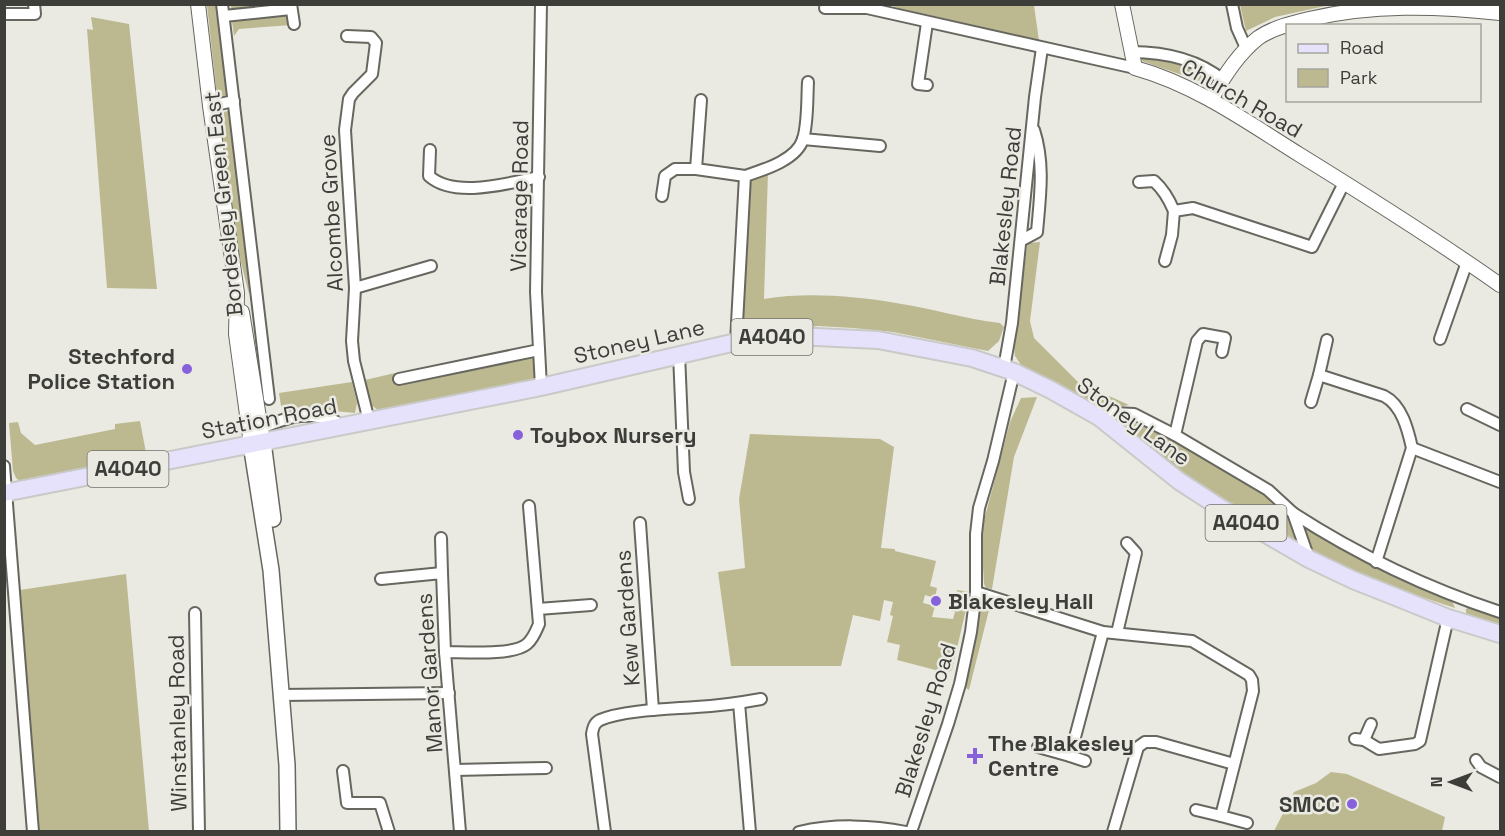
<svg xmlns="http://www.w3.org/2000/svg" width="1505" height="836" font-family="'Space Grotesk',sans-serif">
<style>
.green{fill:#bcb991}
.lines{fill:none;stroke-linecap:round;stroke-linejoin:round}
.minor-casing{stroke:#676760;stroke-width:14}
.tertiary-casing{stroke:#676760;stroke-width:16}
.secondary-casing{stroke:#676760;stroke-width:18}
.primary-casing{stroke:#c9c9c8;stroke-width:20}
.minor{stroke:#fff;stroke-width:10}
.tertiary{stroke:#fff;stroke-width:14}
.secondary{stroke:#fff;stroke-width:15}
.primary{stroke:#e7e2fc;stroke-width:16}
.poi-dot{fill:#8761dc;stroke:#eaeae2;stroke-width:2}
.labels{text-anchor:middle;stroke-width:5;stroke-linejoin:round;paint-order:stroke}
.shield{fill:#eaeae2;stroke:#71716c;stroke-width:1.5}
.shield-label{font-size:21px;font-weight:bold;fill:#3d3d3a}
.street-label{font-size:22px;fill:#3d3d3a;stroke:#eaeae2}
.poi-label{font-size:22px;font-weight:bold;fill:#3d3d3a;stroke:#eaeae2;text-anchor:start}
</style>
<rect width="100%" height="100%" fill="#eaeae2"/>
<g class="green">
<path d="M 207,5 L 217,5 L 228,95 L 222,98 L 217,97 Z"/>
<path d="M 230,5 L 287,5 L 233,11 Z"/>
<path d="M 890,5 L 1034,5 L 1039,41 L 923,17 Z"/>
<path d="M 1240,5 L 1240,4 L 1330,5 L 1275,17 L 1246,31 Z"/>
<path d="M 287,12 L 292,25 L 239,29 L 234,36 L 232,21 L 234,18 Z"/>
<path d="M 91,17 L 129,24 L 157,289 L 107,288 L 87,29 L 93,30 Z"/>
<path d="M 1143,56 L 1175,61 L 1203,76 L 1205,80 L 1202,82 L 1142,61 Z"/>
<path d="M 229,111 L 232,117 L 250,290 L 249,294 L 232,227 L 219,116 L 223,112 Z"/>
<path d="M 768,172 L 764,299 C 807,292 853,296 896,303 C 931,308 965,319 1000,323 L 1004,327 L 999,341 L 988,351 L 893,332 L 853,328 L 818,326 L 745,334 L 743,313 L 749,179 Z"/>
<path d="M 1040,242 L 1030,321 L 1034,338 L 1078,382 L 1129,405 L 1102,410 L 1023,368 L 1015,356 L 1014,348 L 1027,246 L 1029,243 Z"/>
<path d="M 535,354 L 537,381 L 381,412 L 371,405 L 365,380 L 395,373 L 399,385 Z"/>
<path d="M 352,382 L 357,403 L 355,413 L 281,406 L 279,393 Z"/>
<path d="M 1037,397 L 1014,457 L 992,589 L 986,588 L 984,584 L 981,532 L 1010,422 L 1021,398 Z"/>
<path d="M 1121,416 L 1155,432 L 1215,464 L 1268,497 L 1289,517 L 1303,549 L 1217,497 L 1109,418 Z"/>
<path d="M 140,421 L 147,458 L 21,482 L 16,478 L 13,471 L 9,423 L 18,422 L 21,433 L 35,445 L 115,429 L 115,424 Z"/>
<path d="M 750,434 L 880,439 L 894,447 L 881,548 L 895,549 L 895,551 L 936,561 L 930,586 L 937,588 L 935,598 L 925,595 L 923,603 L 935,606 L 932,617 L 953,619 L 955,612 L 952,611 L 957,590 L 970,592 L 952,670 L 947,673 L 897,660 L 900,645 L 887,642 L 893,616 L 890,615 L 893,602 L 884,600 L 880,621 L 853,615 L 841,666 L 731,666 L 718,572 L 745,568 L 739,499 Z"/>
<path d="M 1306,526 L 1402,579 L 1452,601 L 1455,608 L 1370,580 L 1312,554 L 1303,528 Z"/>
<path d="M 126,574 L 149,831 L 39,831 L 20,590 Z"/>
<path d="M 983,606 L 990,606 L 969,690 L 966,688 L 980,610 Z"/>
<path d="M 1471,606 L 1500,615 L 1500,627 L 1466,616 L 1466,609 Z"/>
<path d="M 1331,772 L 1347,774 L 1445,817 L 1442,831 L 1274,831 L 1294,792 L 1316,783 Z"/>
</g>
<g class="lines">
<defs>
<g id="minor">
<path d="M 222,4 L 269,399"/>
<path d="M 291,4 L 294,24"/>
<path d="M 541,4 L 536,292 L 541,387"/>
<path d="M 1232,4 L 1237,28 L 1246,48"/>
<path d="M 825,8 L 867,8 L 1135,68"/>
<path d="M 4,14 L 35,14 L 34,4"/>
<path d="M 224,16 L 291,9"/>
<path d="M 927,23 L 918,84 L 927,85"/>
<path d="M 347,36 L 371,37 L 376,43 L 372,74 L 353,93 L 349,99 L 345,130 L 355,288 L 352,341 L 354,361 L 369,421"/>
<path d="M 1131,52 C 1164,52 1197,59 1223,80"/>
<path d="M 701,100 L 696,169 L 745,176"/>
<path d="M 210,106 L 234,101"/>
<path d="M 803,139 L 880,146"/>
<path d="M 430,150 L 429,176 C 455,199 508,183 539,177"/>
<path d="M 1139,182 L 1154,181 C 1164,190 1169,199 1174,211"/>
<path d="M 662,196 L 665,176 L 675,169 L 696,169"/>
<path d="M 1022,240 L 1037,232 C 1040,197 1045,164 1034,130"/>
<path d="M 1165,261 L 1172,235 L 1174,211 L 1193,208 L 1312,247 L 1344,183"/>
<path d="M 355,288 L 431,266"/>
<path d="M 1440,339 L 1467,262"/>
<path d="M 736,342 L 745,176 C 763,170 797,160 803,139 C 808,123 807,99 808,82"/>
<path d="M 679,354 L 684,472 L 689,499"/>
<path d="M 1004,368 L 1012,323 L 1035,97 L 1042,48"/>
<path d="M 1319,375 L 1327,340"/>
<path d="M 399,379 L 539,350"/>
<path d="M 1311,402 L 1319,375 L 1384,396 C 1402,405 1408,430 1412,448"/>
<path d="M 1467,409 L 1500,425"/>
<path d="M 1099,417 L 1114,413 L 1134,414 L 1175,435 L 1268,490 L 1293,513 L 1309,559"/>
<path d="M 261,428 C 291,416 303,411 335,421 L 339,428"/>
<path d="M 1175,435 L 1197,341 L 1203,334 L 1225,338 L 1222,352"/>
<path d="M 4,466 L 33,832"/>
<path d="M 1293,513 C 1358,555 1427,588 1500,612"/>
<path d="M 640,523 L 653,710"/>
<path d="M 441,538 L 442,573"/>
<path d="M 1376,562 L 1412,448 L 1500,482"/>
<path d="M 381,579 L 442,573 L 445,652 L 460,832"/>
<path d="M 976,592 L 1103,632 L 1192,641 L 1249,675 L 1252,680 L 1253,691 L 1221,816 L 1247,823"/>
<path d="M 538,609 L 591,605"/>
<path d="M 195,613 L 199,832"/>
<path d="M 1117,633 L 1136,553 L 1127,543"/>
<path d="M 445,652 C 464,652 513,656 527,644 C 533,639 536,631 539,624 L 529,506"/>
<path d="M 281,695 L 449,693"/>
<path d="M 739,703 L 750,832"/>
<path d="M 1355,739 L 1364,740 L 1371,724"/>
<path d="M 1364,740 L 1379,749 L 1415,744 L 1420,741 L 1448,618"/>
<path d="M 1038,747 L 1070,756 L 1103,632"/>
<path d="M 1070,756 L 1085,761"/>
<path d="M 1476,760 L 1481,767 L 1500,777"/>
<path d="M 455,770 L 546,768"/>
<path d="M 343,771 L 347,803 L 380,803 L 389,832"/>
<path d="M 1196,810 L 1221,816"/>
<path d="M 605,832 L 592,734 C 593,728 594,723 600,720 C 623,710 671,709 696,707 C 718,706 739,703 761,699"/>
<path d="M 799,832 C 833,824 872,825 906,832"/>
<path d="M 911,832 L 948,724 L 960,684 L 971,632 L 976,592 L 976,534 L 979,508 L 993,461 L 1014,372"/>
<path d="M 1113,832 L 1138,747 L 1145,742 L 1156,742 L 1234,764"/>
</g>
<g id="tertiary">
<path d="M 198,4 L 210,106 L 237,293 L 236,334 L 251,444"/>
<path d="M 1122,4 L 1135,68 C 1196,85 1247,122 1300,155 C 1368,197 1435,239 1500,285"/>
<path d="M 1211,100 C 1223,77 1238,54 1258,38 C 1272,28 1292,23 1309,19 C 1373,4 1436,6 1500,13"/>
<path d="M 242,312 L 263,442"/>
</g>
<g id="secondary">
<path d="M 263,442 L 273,519"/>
<path d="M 251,444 L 271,570 L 287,765 L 288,832"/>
</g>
<path id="primary" d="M 4,493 L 541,387 L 736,342 L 796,336 L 878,340 L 972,358 L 1014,372 L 1051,390 L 1099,417 L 1179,481 L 1219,507 L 1309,559 L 1353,580 L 1396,597 L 1448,618 L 1500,634"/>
</defs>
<use href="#minor" class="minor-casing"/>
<use href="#tertiary" class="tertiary-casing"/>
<use href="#secondary" class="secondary-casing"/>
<use href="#primary" class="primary-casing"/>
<use href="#minor" class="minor"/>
<use href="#tertiary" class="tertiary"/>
<use href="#secondary" class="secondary"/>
<use href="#primary" class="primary"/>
</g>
<g class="poi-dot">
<circle cx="187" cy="369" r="6"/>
<circle cx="518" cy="435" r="6"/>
<circle cx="936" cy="601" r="6"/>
<path d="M972 747h6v6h6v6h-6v6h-6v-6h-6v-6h6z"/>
<circle cx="1352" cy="804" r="6"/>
</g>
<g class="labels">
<g class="shield">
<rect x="731.5" y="319" width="81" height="36" rx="4.5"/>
<rect x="87.5" y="451" width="81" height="36" rx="4.5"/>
<rect x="1205.5" y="505" width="81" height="36" rx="4.5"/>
</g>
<g class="shield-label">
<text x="772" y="344">A4040</text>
<text x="128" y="476">A4040</text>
<text x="1246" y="530">A4040</text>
</g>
<g class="street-label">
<text transform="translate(1242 98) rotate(30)" y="8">Church Road</text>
<text transform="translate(519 196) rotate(-89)" y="8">Vicarage Road</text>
<text transform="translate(223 204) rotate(-96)" y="8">Bordesley Green East</text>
<text transform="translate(1005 206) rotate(-84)" y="8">Blakesley Road</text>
<text transform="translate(331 213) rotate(-93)" y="8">Alcombe Grove</text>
<text transform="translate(639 341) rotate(-13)" y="8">Stoney Lane</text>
<text transform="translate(269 418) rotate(-11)" y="8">Station Road</text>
<text transform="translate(1134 421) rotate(36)" y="8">Stoney Lane</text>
<text transform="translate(627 618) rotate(-94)" y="8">Kew Gardens</text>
<text transform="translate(429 673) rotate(-94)" y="8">Manor Gardens</text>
<text transform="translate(925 720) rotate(-73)" y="8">Blakesley Road</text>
<text transform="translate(177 723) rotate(-91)" y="8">Winstanley Road</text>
</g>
<g class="poi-label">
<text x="175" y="364" text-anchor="end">Stechford<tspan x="175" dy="25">Police Station</tspan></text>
<text x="530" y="443">Toybox Nursery</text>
<text x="948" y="609">Blakesley Hall</text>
<text x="988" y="751">The Blakesley<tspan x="988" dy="25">Centre</tspan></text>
<text x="1340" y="812" text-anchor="end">SMCC</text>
</g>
</g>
<rect width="1505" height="836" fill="none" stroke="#3d3d3a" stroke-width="12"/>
<rect x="1286" y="24" width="195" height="78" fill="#eaeae2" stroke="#a5a59f" stroke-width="1.5"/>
<rect x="1298" y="44" width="30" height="9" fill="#e7e2fc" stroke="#a5a59f" stroke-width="1.5"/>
<text x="1340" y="54" font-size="18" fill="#3d3d3a">Road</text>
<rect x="1298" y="69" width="30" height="18" fill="#bcb991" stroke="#a5a59f" stroke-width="1.5"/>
<text x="1340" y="84" font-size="18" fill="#3d3d3a">Park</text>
<g transform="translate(1451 782) rotate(270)" stroke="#eaeae2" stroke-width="4.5" paint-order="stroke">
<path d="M0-4.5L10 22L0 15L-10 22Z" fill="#3d3d3a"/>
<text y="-9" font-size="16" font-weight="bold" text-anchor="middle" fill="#3d3d3a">N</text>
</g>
</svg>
